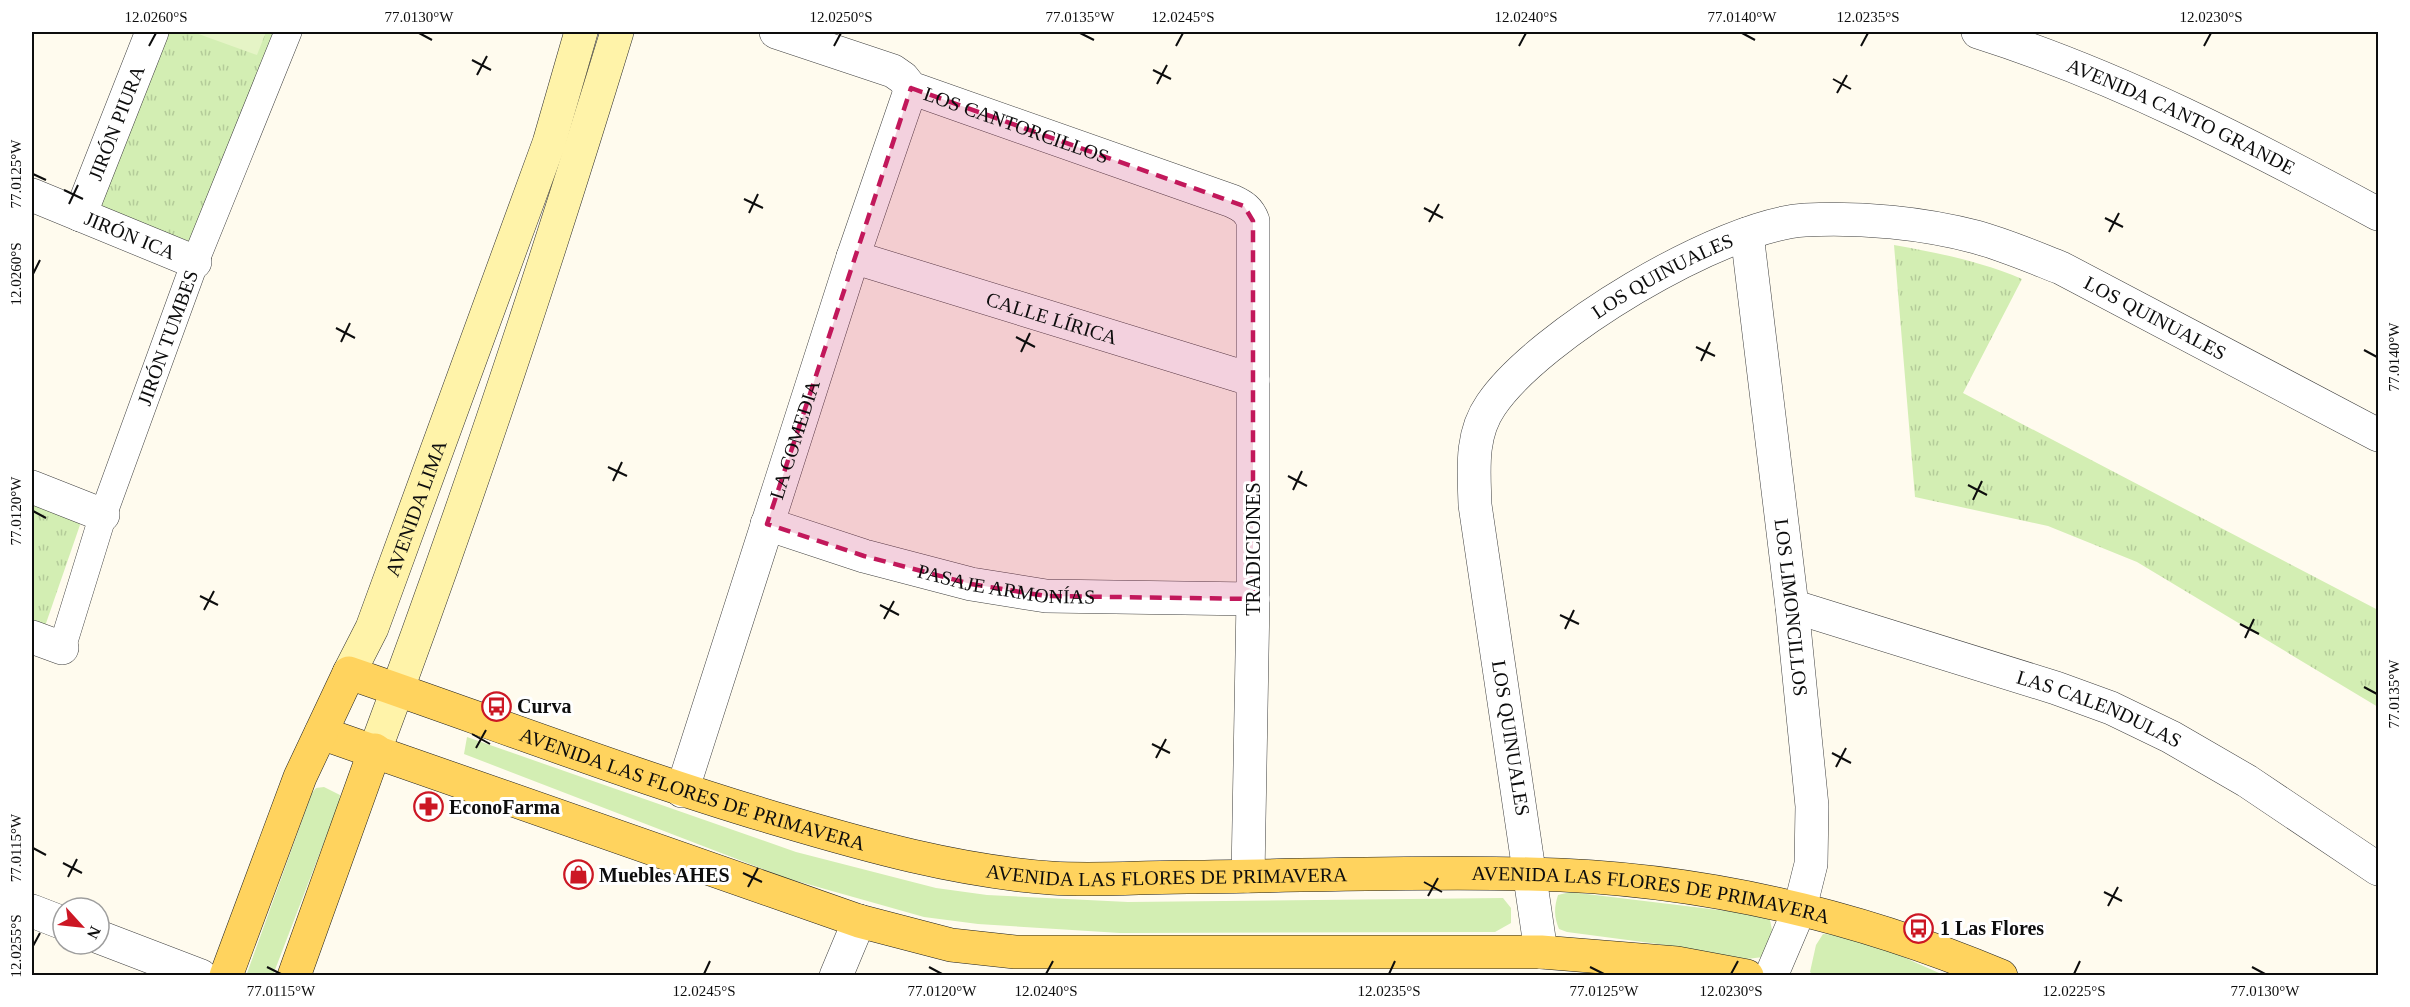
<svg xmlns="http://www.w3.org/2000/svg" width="2410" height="1007" font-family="Georgia,serif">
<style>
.grass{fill:#d3eeb3}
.park{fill:url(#park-tufts)}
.pitch{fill:#e5f4c6}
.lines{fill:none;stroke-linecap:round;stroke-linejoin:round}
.pedestrian-casing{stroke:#404040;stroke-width:28}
.minor-casing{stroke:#404040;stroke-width:34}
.tertiary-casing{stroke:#404040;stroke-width:34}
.secondary-casing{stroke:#2f2f2f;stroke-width:34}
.primary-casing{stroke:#1e1e1e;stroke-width:34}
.pedestrian{stroke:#fff;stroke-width:27}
.minor{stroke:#fff;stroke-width:33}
.tertiary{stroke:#fff;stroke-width:33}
.secondary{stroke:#fff3a9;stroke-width:33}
.primary{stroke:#ffd35e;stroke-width:33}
.marked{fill:#c2185b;fill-opacity:0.2;stroke:#c2185b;stroke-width:4.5;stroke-dasharray:12 8;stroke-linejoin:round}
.ticks{fill:none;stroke:#0d0d0d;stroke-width:2}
.labels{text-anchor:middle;stroke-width:6;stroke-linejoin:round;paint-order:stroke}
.street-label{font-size:20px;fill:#0d0d0d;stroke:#fff}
.poi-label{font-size:20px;font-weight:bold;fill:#0d0d0d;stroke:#fff;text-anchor:start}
.neatline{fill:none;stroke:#0d0d0d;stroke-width:2}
.ticks-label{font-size:15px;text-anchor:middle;fill:#0d0d0d}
</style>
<defs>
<pattern id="park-tufts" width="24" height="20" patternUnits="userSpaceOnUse" patternTransform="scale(1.5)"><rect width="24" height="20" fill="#d3eeb3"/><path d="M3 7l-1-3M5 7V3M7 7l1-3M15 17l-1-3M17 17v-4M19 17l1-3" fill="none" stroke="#b4cb99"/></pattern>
</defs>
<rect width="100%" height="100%" fill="#fffbee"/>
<g class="grass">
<path d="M 467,737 L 796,852 L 936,888 L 987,895 L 1128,902 L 1503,898 L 1511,908 L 1511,923 L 1495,932 L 1120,933 L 978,924 L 924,917 L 786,878 L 464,754 Z"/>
<path d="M 324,787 L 340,795 L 339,803 L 273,975 L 246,976 L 312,793 L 316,788 Z"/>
<path d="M 1570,892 L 1760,915 L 1770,920 L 1772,930 L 1763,957 L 1747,959 L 1658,944 L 1567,932 L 1559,929 C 1554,917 1554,907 1558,895 Z"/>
<path d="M 1823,934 C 1865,936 1906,959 1944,975 L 1815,976 L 1810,972 L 1816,945 Z"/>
</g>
<g class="park">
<path d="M 161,32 L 286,32 L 202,246 L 93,206 Z"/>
<path d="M 1894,245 C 1938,253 1980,261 2022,279 L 1963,393 L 2378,610 L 2378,707 L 2137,562 L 2048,526 L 1915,497 Z"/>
<path d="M 32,504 L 81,522 L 43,632 L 32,628 Z"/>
</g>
<path class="pitch" d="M 193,32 L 266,32 L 257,55 Z"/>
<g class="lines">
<defs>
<g id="pedestrian">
<path id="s1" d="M 62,648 L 103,515 L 195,262 L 288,32"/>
</g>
<g id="minor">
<path id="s2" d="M 776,32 L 893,71 L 903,78 L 911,88 L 1232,201 C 1243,206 1249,210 1253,221 L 1253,599 L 1248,876"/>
<path id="s3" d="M 32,195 L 195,262"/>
<path id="s4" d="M 80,215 L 152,32"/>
<path id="s5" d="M 1747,234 L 1792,606 L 1812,806 L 1811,864 L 1800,908 L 1771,976"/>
<path id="s6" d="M 853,257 L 1253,380"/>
<path d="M 32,487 L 103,515"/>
<path id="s7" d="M 767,524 L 864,556 L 971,584 L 1046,596 L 1253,599"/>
<path id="s8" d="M 1792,606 L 2056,688 L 2111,708 L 2171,737 L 2247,781 L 2378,869"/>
<path d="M 32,637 L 62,648"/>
<path id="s9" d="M 682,791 L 853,257 L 911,88"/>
<path d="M 32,911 L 63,923"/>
<path d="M 99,937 L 201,976"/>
<path id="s10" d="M 1541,952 L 1475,505 C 1474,471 1470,435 1491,405 C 1538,335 1721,225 1805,220 C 1861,217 1923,223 1976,237 C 2005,245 2033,257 2061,268 L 2378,435"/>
<path d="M 836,976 L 859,921"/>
</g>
<g id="tertiary">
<path id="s11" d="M 1978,32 C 2117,76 2249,144 2378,214"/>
</g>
<g id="secondary">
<path id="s12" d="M 349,673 L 372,628 L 549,143 L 581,32"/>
<path d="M 375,750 C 464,513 543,274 617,32"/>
</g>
<g id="primary">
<path d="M 321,733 L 859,921 L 951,945 L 1015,952 L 1541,952 L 1677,963 L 1747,976"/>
<path id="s13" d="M 226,976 L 300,777 L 349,673 C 492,722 632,776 777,819 C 868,846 957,871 1051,878 C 1096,881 1143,877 1188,877 C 1301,876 1415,871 1529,874 C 1691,877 1851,913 2001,976"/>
<path d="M 294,976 L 375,750"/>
</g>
</defs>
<use href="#pedestrian" class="pedestrian-casing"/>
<use href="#minor" class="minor-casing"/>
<use href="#tertiary" class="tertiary-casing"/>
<use href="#secondary" class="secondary-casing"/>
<use href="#primary" class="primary-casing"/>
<use href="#pedestrian" class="pedestrian"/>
<use href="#minor" class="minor"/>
<use href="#tertiary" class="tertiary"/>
<use href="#secondary" class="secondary"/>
<use href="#primary" class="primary"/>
</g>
<path class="marked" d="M 911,88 L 1244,206 L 1253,221 L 1253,599 L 1046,596 L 971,584 L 864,556 L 767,524 Z"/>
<path class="ticks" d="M 419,33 L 432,40M 1080,33 L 1094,40M 1742,33 L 1755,40M 149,46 L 156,33M 834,46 L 841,33M 1176,46 L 1183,33M 1519,46 L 1526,33M 1861,46 L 1868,33M 2204,46 L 2211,33M 472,60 L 491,70M 1153,70 L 1171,79M 477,75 L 487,56M 1833,79 L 1851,89M 1157,84 L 1167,65M 1837,93 L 1847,75M 33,174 L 46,180M 64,190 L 83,199M 744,199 L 763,208M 69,204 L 78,185M 1424,208 L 1443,218M 749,213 L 758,194M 2105,218 L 2123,227M 1429,222 L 1439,204M 2109,232 L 2119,213M 33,274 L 40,260M 336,328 L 355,338M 1016,337 L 1035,347M 341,342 L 350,323M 1696,347 L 1715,356M 2364,350 L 2377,357M 1021,352 L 1030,333M 1701,361 L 1710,342M 608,467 L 627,476M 1288,476 L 1307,486M 613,481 L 622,462M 1968,485 L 1987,495M 1293,490 L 1302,471M 1973,500 L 1982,481M 33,511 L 46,518M 200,596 L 218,605M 880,605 L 899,615M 204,610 L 214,591M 1560,615 L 1579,624M 884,619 L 894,601M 2240,624 L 2259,634M 1565,629 L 1574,610M 2245,638 L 2254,619M 2364,687 L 2377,694M 472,734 L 490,744M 1152,744 L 1170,753M 476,748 L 486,730M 1832,753 L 1851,763M 1156,758 L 1166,739M 1836,767 L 1846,748M 33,848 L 46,855M 63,863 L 82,873M 743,873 L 762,882M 68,877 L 77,859M 1424,882 L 1442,892M 748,887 L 758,868M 2104,892 L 2122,901M 1428,896 L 1438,878M 2108,906 L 2118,887M 33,946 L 40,933M 267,967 L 281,974M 929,967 L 942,974M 1590,967 L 1604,974M 2252,967 L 2265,974M 704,974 L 710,961M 1046,974 L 1053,961M 1389,974 L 1395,961M 1731,974 L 1738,961M 2074,974 L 2080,961"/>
<defs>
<symbol id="bus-ring" viewBox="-11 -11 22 22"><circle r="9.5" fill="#fff" stroke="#cc1724" stroke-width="1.5"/><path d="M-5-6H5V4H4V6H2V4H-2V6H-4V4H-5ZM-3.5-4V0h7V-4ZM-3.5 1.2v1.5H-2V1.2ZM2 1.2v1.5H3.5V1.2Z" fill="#cc1724"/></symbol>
<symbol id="pharmacy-ring" viewBox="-11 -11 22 22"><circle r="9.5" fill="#fff" stroke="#cc1724" stroke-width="1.5"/><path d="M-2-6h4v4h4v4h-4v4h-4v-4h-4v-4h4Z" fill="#cc1724"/></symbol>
<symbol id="shop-ring" viewBox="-11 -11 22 22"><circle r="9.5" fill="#fff" stroke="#cc1724" stroke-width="1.5"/><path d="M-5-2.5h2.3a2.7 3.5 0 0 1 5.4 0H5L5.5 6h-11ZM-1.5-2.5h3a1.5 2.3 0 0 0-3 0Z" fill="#cc1724"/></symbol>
</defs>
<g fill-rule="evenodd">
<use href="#bus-ring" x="480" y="690" width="33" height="33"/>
<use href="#pharmacy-ring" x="412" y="790" width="33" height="33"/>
<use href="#shop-ring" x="562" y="858" width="33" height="33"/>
<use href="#bus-ring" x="1902" y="912" width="33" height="33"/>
</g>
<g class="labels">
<g class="street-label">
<text dy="7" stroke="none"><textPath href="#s11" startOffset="220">AVENIDA CANTO GRANDE</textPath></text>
<text dy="7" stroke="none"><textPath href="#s4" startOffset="99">JIRÓN PIURA</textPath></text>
<text dy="7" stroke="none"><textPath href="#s2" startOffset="260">LOS CANTORCILLOS</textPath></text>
<text dy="7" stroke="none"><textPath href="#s3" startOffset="106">JIRÓN ICA</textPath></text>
<text dy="7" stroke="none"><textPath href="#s10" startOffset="772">LOS QUINUALES</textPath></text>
<text dy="7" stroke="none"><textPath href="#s6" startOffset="208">CALLE LÍRICA</textPath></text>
<text dy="7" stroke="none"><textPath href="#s10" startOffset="1296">LOS QUINUALES</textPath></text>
<text dy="7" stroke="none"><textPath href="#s1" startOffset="328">JIRÓN TUMBES</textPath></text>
<text dy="7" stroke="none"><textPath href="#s9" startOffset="369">LA COMEDIA</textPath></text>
<text dy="7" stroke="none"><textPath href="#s12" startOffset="178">AVENIDA LIMA</textPath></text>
<text transform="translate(1253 549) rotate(-90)" y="7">TRADICIONES</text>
<text dy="7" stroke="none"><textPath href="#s7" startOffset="248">PASAJE ARMONÍAS</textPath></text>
<text dy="7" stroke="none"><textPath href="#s5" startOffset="376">LOS LIMONCILLOS</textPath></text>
<text dy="7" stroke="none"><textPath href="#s8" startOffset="324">LAS CALENDULAS</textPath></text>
<text transform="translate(1511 738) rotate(81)" y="7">LOS QUINUALES</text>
<text dy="7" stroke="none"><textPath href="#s13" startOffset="690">AVENIDA LAS FLORES DE PRIMAVERA</textPath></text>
<text dy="7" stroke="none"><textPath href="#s13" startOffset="1176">AVENIDA LAS FLORES DE PRIMAVERA</textPath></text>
<text dy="7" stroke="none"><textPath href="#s13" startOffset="1662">AVENIDA LAS FLORES DE PRIMAVERA</textPath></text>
</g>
<g class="poi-label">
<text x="517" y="713">Curva</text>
<text x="449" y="814">EconoFarma</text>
<text x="599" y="882">Muebles AHES</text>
<text x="1940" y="935">1 Las Flores</text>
</g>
</g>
<rect width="2410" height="1007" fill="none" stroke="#ffffff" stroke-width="66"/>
<g transform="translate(81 926) rotate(117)"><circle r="28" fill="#ffffff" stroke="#9e9e9e" stroke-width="1.5"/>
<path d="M0-4.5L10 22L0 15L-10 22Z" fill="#cc1724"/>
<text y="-9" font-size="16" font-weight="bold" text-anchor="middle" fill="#0d0d0d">N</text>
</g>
<rect x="33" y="33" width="2344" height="941" class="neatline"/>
<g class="ticks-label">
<text x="156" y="22">12.0260°S</text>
<text x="419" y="22">77.0130°W</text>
<text x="841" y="22">12.0250°S</text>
<text x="1080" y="22">77.0135°W</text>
<text x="1183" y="22">12.0245°S</text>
<text x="1526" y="22">12.0240°S</text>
<text x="1742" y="22">77.0140°W</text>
<text x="1868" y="22">12.0235°S</text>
<text x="2211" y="22">12.0230°S</text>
<text transform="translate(16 174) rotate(-90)" y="5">77.0125°W</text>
<text transform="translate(16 274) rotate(-90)" y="5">12.0260°S</text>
<text transform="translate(2394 357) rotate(-90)" y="5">77.0140°W</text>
<text transform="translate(16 511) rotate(-90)" y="5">77.0120°W</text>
<text transform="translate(2394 694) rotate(-90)" y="5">77.0135°W</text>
<text transform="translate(16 848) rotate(-90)" y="5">77.0115°W</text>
<text transform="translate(16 946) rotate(-90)" y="5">12.0255°S</text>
<text x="281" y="996">77.0115°W</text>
<text x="704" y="996">12.0245°S</text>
<text x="942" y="996">77.0120°W</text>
<text x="1046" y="996">12.0240°S</text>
<text x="1389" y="996">12.0235°S</text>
<text x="1604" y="996">77.0125°W</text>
<text x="1731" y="996">12.0230°S</text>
<text x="2074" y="996">12.0225°S</text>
<text x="2265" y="996">77.0130°W</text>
</g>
</svg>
